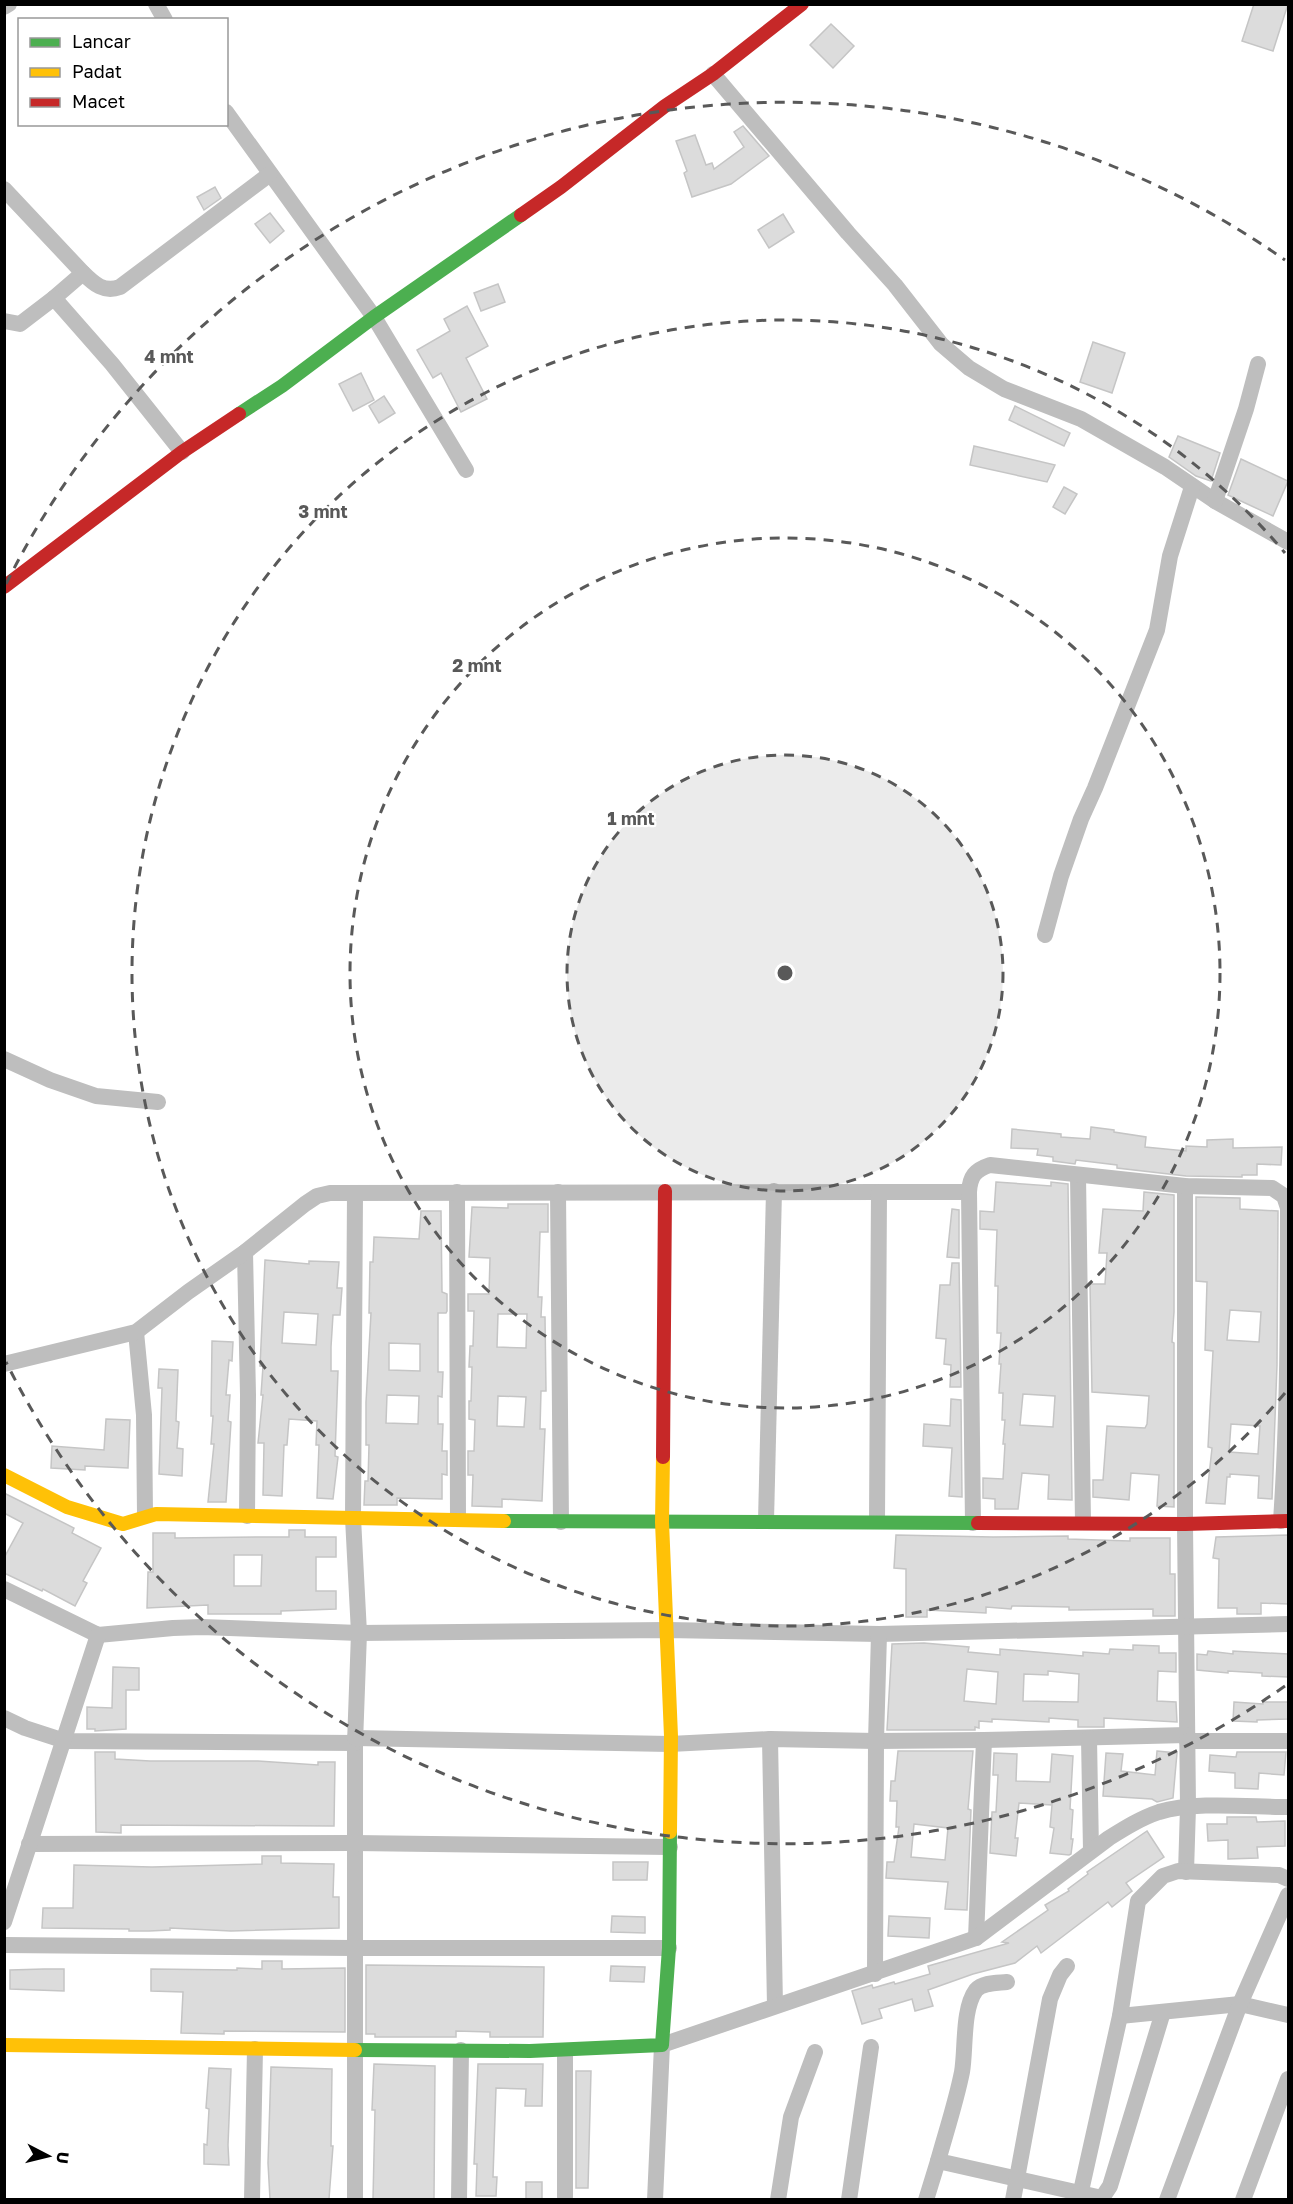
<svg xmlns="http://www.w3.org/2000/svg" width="1293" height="2204" font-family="'Golos Text',sans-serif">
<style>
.building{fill:#dcdcdc;stroke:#c5c5c5;stroke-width:1.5;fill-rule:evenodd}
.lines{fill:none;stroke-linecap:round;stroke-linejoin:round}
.street{stroke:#bebebe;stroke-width:16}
.fast{stroke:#4caf50;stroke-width:14}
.slow{stroke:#ffc107;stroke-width:14}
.jam{stroke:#c62828;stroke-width:14}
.ring{fill:none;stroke:#595959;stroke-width:3;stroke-dasharray:10 8}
.centre{fill:#595959;stroke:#fff;stroke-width:3}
.ring-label{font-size:18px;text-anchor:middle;font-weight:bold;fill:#595959;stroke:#fff;stroke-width:4.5;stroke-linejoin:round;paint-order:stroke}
</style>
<rect width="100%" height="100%" fill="#fff"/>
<g class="building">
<path d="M 1254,4 L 1288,4 L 1273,51 L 1242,41 Z"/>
<path d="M 831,24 L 854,46 L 833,68 L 810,45 Z"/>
<path d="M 743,126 L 769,156 L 731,184 L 692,197 L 684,173 L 687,171 L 676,141 L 695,135 L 706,165 L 712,163 L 714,169 L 744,147 L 734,132 Z"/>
<path d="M 215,187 L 221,198 L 204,210 L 197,197 Z"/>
<path d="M 270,213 L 284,231 L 270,243 L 255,224 Z"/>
<path d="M 783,214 L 794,232 L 769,248 L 758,230 Z"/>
<path d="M 498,284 L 505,302 L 481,311 L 474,293 Z"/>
<path d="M 467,306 L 488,346 L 466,358 L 487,399 L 461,412 L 441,373 L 433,378 L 417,350 L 450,331 L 444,319 Z"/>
<path d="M 1093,342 L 1125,353 L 1112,393 L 1080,382 Z"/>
<path d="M 361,373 L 374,400 L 353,411 L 339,384 Z"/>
<path d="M 384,396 L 395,413 L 379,423 L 369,406 Z"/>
<path d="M 1015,406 L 1070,433 L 1064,446 L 1009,420 Z"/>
<path d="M 1178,436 L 1220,453 L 1211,481 L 1196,476 L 1169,457 Z"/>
<path d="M 974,446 L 1055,465 L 1047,482 L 970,465 Z"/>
<path d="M 1241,459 L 1288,481 L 1273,516 L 1228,495 Z"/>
<path d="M 1064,487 L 1077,494 L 1065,514 L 1053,507 Z"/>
<path d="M 1091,1127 L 1114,1130 L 1114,1132 L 1146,1137 L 1145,1147 L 1186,1151 L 1186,1146 L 1207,1147 L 1207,1140 L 1233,1139 L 1233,1148 L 1282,1147 L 1281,1165 L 1257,1164 L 1257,1175 L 1242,1175 L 1242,1177 L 1186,1176 L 1117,1168 L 1117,1165 L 1076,1160 L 1075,1164 L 1053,1161 L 1053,1157 L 1037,1155 L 1038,1149 L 1011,1148 L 1012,1129 L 1061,1134 L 1061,1137 L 1090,1139 Z"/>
<path d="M 996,1182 L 1051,1186 L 1051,1182 L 1068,1184 L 1072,1500 L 1048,1499 L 1049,1475 L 1022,1473 L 1018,1509 L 995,1509 L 995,1499 L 983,1498 L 983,1478 L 1003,1479 L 1005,1444 L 1003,1444 L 1005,1420 L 1002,1420 L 1003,1393 L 999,1393 L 1001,1364 L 999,1364 L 1001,1333 L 997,1333 L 998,1286 L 995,1286 L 997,1230 L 980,1229 L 980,1211 L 994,1212 ZM 1023,1394 L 1055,1396 L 1053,1427 L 1020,1425 Z"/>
<path d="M 1144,1192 L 1174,1195 L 1174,1312 L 1172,1342 L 1174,1343 L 1174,1507 L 1157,1506 L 1159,1475 L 1131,1473 L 1129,1500 L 1093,1497 L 1093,1480 L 1103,1480 L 1107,1426 L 1145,1428 L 1147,1424 L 1149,1396 L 1092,1392 L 1090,1284 L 1105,1284 L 1107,1253 L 1099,1253 L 1103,1209 L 1143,1211 Z"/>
<path d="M 1196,1197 L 1240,1198 L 1240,1209 L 1278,1211 L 1277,1365 L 1272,1499 L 1258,1498 L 1259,1476 L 1230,1474 L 1230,1477 L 1227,1477 L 1225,1504 L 1206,1503 L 1212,1448 L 1208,1447 L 1213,1351 L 1205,1350 L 1207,1282 L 1196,1281 ZM 1230,1310 L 1261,1312 L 1259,1342 L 1227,1340 ZM 1231,1424 L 1260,1426 L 1258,1454 L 1229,1452 Z"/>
<path d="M 508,1204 L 548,1204 L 548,1232 L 540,1232 L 538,1297 L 542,1297 L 541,1317 L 545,1317 L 546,1391 L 541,1391 L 540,1429 L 545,1429 L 542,1501 L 502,1499 L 502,1507 L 472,1506 L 473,1475 L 468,1475 L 468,1451 L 474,1451 L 475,1420 L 469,1419 L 469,1401 L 471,1401 L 472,1367 L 469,1367 L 470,1346 L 473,1346 L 474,1311 L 468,1311 L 468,1294 L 489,1294 L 490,1258 L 469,1257 L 472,1207 L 508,1208 ZM 498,1314 L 527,1314 L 526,1348 L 497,1347 ZM 498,1396 L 526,1397 L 524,1427 L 497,1426 Z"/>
<path d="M 952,1209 L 959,1210 L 959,1258 L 947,1257 Z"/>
<path d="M 421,1211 L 441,1211 L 442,1292 L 447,1294 L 447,1311 L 446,1313 L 438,1313 L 438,1372 L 443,1372 L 442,1397 L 438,1396 L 438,1424 L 443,1424 L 442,1451 L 447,1451 L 447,1475 L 442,1474 L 442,1499 L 397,1498 L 397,1505 L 364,1505 L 365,1481 L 368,1481 L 369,1445 L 366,1445 L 366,1402 L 371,1313 L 369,1313 L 370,1262 L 373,1262 L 374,1237 L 419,1239 ZM 389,1343 L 420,1344 L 420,1371 L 389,1370 ZM 387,1395 L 419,1396 L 418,1424 L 386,1423 Z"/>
<path d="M 265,1260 L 309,1264 L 309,1261 L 339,1262 L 337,1288 L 342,1288 L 340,1315 L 333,1315 L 331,1347 L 331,1371 L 338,1371 L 335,1456 L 338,1457 L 333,1499 L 317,1498 L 319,1445 L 316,1445 L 317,1421 L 289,1419 L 287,1445 L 284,1445 L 282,1496 L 263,1495 L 264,1443 L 258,1443 L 263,1395 L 261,1395 L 263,1366 L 260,1366 ZM 284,1312 L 318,1314 L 316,1345 L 282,1343 Z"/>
<path d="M 952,1263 L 959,1263 L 961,1387 L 950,1387 L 951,1365 L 944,1364 L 946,1339 L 936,1338 L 940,1285 L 950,1285 Z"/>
<path d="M 212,1341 L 233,1342 L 232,1361 L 229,1360 L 226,1395 L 230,1395 L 228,1421 L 231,1422 L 226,1502 L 208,1502 L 214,1444 L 211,1444 L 213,1416 L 211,1416 Z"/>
<path d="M 159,1369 L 178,1370 L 176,1421 L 179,1422 L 177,1448 L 183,1449 L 182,1476 L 159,1474 L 162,1388 L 158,1388 Z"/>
<path d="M 951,1399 L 961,1400 L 962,1497 L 949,1496 L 952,1448 L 923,1446 L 924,1424 L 950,1426 Z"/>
<path d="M 106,1419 L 130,1420 L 128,1468 L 85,1466 L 85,1470 L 51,1468 L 52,1446 L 104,1450 Z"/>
<path d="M 4,1493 L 74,1528 L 72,1533 L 101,1548 L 83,1581 L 87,1583 L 75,1606 L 43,1589 L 42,1591 L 4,1573 L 4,1558 L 23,1523 L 4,1513 Z"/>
<path d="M 289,1530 L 305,1530 L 305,1537 L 336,1537 L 336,1557 L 316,1557 L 316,1591 L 336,1591 L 336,1609 L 281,1611 L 281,1614 L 208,1614 L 208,1605 L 147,1608 L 148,1572 L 153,1572 L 153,1533 L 175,1533 L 175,1538 L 264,1537 L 289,1537 ZM 234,1555 L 262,1555 L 261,1586 L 234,1586 Z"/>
<path d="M 896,1535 L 993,1537 L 1068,1536 L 1068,1539 L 1130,1541 L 1130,1538 L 1170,1538 L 1170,1574 L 1175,1574 L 1175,1616 L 1153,1616 L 1153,1609 L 1069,1610 L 1069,1607 L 1012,1606 L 1011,1609 L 986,1607 L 986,1613 L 927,1610 L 927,1617 L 906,1617 L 906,1569 L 894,1568 Z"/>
<path d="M 1288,1535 L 1288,1604 L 1261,1603 L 1261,1614 L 1237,1614 L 1237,1608 L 1218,1608 L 1219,1559 L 1213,1558 L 1216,1537 Z"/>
<path d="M 924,1643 L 969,1647 L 968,1652 L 1000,1655 L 1000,1649 L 1083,1656 L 1083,1652 L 1109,1654 L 1110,1649 L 1133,1650 L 1133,1645 L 1159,1646 L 1159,1653 L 1176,1653 L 1176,1672 L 1158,1671 L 1157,1701 L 1176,1702 L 1177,1722 L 1104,1718 L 1104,1727 L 1078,1727 L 1078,1720 L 1049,1718 L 1049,1722 L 992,1719 L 992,1722 L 979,1721 L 979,1728 L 975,1727 L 975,1730 L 887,1730 L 892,1644 ZM 967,1669 L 998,1672 L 996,1704 L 964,1701 ZM 1048,1671 L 1079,1674 L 1078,1702 L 1023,1701 L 1024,1674 L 1048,1675 Z"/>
<path d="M 1208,1651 L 1233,1654 L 1233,1651 L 1288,1654 L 1288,1677 L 1262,1676 L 1262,1673 L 1228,1671 L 1228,1673 L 1197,1670 L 1197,1654 L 1207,1655 Z"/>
<path d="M 113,1667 L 139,1668 L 139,1690 L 126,1690 L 126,1729 L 95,1731 L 95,1729 L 87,1729 L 87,1707 L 112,1708 Z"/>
<path d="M 1234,1702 L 1263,1704 L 1263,1702 L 1288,1702 L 1288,1719 L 1257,1720 L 1257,1722 L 1233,1721 Z"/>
<path d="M 898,1751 L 973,1751 L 968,1809 L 971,1810 L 967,1910 L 945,1909 L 948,1882 L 886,1878 L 887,1862 L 894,1862 L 899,1827 L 896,1827 L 897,1801 L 890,1801 L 891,1781 L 895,1781 ZM 914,1824 L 948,1828 L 945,1860 L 911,1857 Z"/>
<path d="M 1157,1751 L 1177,1753 L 1173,1798 L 1157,1802 L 1152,1799 L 1103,1796 L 1106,1753 L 1123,1754 L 1121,1771 L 1155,1775 Z"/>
<path d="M 95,1752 L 115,1752 L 115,1759 L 150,1761 L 258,1761 L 318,1765 L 318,1762 L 335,1762 L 334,1826 L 121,1825 L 121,1833 L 96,1832 Z"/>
<path d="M 1237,1752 L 1286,1752 L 1284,1775 L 1259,1773 L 1258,1789 L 1235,1788 L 1235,1773 L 1209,1771 L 1210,1755 L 1236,1757 Z"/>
<path d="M 994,1753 L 1017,1754 L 1016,1781 L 1050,1782 L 1052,1754 L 1073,1756 L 1070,1809 L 1073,1810 L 1071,1839 L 1073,1839 L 1071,1854 L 1069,1855 L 1050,1853 L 1054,1828 L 1050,1827 L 1052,1805 L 1019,1803 L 1015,1838 L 1018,1838 L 1016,1856 L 990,1853 L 992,1812 L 996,1812 L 998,1775 L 993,1775 Z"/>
<path d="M 1227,1817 L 1256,1817 L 1257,1822 L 1285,1821 L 1285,1846 L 1257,1847 L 1258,1858 L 1228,1859 L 1228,1840 L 1208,1841 L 1207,1824 L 1227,1824 Z"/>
<path d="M 1147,1831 L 1164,1857 L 1126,1883 L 1132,1891 L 1112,1907 L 1108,1902 L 1041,1953 L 1037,1946 L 1015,1963 L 973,1974 L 928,1990 L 933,2006 L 915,2011 L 912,1999 L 879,2009 L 882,2018 L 862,2024 L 852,1991 L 872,1985 L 873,1988 L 894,1982 L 895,1984 L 930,1974 L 928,1966 L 1009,1943 L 1002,1942 L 1048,1910 L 1045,1905 L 1069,1891 L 1068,1889 L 1088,1874 L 1087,1872 Z"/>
<path d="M 262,1856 L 281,1856 L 281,1863 L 334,1864 L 333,1897 L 339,1897 L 339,1928 L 231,1931 L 170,1928 L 170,1930 L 149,1931 L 129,1931 L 129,1929 L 42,1928 L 43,1908 L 73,1908 L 74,1865 L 152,1867 L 262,1864 Z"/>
<path d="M 613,1862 L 648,1862 L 647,1880 L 613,1880 Z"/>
<path d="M 612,1916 L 645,1917 L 645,1933 L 611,1932 Z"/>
<path d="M 889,1916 L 930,1918 L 929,1938 L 888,1936 Z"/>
<path d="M 262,1961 L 282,1961 L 282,1969 L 345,1968 L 345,2032 L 224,2031 L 224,2034 L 181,2033 L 183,1992 L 151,1991 L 151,1969 L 237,1970 L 237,1968 L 262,1969 Z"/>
<path d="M 366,1965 L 544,1967 L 543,2037 L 490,2037 L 490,2032 L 456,2031 L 456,2037 L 375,2037 L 375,2034 L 366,2034 Z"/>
<path d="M 611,1966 L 645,1967 L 644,1982 L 610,1981 Z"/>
<path d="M 44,1969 L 64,1969 L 64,1991 L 10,1989 L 10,1970 Z"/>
<path d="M 374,2064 L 435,2066 L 434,2199 L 373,2199 L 375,2110 L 372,2110 Z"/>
<path d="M 478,2064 L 543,2064 L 542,2106 L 525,2106 L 526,2089 L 496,2088 L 493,2177 L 497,2177 L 496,2196 L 476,2196 L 477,2164 L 474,2164 Z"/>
<path d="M 271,2067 L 332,2069 L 331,2146 L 333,2146 L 329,2199 L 270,2199 L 268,2163 Z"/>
<path d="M 209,2068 L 231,2069 L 228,2145 L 229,2165 L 204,2164 L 204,2144 L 207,2145 L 209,2109 L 206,2108 Z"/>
<path d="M 576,2071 L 591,2071 L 588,2188 L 576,2188 Z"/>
<rect x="526" y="2182" width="16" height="17"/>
</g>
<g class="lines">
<g class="street">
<path d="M 156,4 L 165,20"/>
<path d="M 4,7 L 9,4"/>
<path d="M 713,74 L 848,233 L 895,285 L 941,344 L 969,368 L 1004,389 L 1081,419 L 1165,467 L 1215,501 L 1288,542"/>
<path d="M 226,112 L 374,317 L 466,470"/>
<path d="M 4,189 L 83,273 L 54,298"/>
<path d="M 83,273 C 94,284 104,293 120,287 L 270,174"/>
<path d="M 4,321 L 20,324 L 54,298 L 112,364 L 182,452"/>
<path d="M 1215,501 L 1246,409 L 1258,364"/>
<path d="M 1045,935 L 1061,876 L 1081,819 L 1095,788 L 1157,630 L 1170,556 L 1192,487"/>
<path d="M 4,1059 L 50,1080 L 96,1096 L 158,1102"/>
<path d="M 1078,1175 L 1083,1522"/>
<path d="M 1185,1186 L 1185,1524 L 1188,1807 L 1186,1872"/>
<path d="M 457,1192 L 458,1519"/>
<path d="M 558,1192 L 561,1522"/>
<path d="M 355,1193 L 353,1518 L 359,1633 L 355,1743 L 355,2200"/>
<path d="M 245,1252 L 248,1395 L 247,1516"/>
<path d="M 136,1332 L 144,1415 L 145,1515"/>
<path d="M 4,1364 L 136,1332 L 188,1292 L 245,1252 L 305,1204 L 317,1196 L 330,1193 L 879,1192"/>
<path d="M 766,1521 L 774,1191"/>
<path d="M 877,1521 L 879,1192 L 969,1192"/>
<path d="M 973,1523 L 969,1192 C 970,1176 975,1170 990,1165 L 1185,1186 L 1272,1188 L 1284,1196 L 1288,1208 C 1288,1313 1288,1417 1281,1521"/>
<path d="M 4,1589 L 98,1635 L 173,1628 L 202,1627 L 359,1633 L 667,1630 L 879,1634 L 1288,1624"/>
<path d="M 4,1718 L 25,1728 L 65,1741 L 355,1743"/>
<path d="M 355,1738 L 670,1744 L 770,1739 L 876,1741 L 984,1740 L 1187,1735"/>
<path d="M 1089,1738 L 1091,1851"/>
<path d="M 770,1739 L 775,2006"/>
<path d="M 1187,1741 L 1288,1741"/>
<path d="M 29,1844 L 354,1843 L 670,1847"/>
<path d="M 4,1922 L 98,1635"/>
<path d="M 976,1938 L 984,1740"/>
<path d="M 4,1945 L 354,1948 L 669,1948"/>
<path d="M 875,1974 L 876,1741 L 879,1634"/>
<path d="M 1007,1982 C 997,1983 983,1982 976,1990 C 962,2009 966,2049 962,2072 C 956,2102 946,2132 938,2161 L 1102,2198 L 1110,2186 L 1163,2012"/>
<path d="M 1120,2016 L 1240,2004 L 1288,2015"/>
<path d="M 565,2197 L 565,2051"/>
<path d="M 252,2200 L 255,2049"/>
<path d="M 459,2200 L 461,2050"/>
<path d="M 655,2200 L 662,2045 L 976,1938 L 1109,1838 C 1125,1828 1141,1818 1159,1812 C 1195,1801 1250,1807 1288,1807"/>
<path d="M 778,2200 L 791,2117 L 815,2052"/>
<path d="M 849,2200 L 871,2047"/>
<path d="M 926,2200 L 938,2161"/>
<path d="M 1013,2200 L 1050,1999 L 1060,1975 L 1067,1966"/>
<path d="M 1079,2200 L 1120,2016 L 1138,1901 L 1163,1876 L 1178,1871 L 1279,1875 L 1288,1879"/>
<path d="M 1167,2200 L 1240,2004 L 1288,1895"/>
<path d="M 1243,2200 L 1288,2079"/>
</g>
<g class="fast">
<path d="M 239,414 L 282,386 L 374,317 L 521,215"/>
<path d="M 504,1521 L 978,1523"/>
<path d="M 355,2050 L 530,2051 L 662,2045 L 669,1948 L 670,1832"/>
</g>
<g class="slow">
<path d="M 663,1457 L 662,1522 L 671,1736 L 670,1832"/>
<path d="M 4,1475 L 67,1507 L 123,1524 L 156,1514 L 504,1521"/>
<path d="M 4,2045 L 355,2050"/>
</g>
<g class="jam">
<path d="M 521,215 L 561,187 L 665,106 L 713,74 L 802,4"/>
<path d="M 4,587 L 182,452 L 239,414"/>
<path d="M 663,1457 L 665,1191"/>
<path d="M 978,1523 L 1185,1524 L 1288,1521"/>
</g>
</g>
<circle cx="785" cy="973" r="218" fill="#595959" fill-opacity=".12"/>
<g class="ring">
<circle cx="785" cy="973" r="218"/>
<circle cx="785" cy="973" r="435"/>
<path d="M1285 1393A653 653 0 1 1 1285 553"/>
<path d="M1285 1686A871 871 0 0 1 6 1362M6 584A871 871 0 0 1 1285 260"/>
</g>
<circle cx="785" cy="973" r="9" class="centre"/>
<g class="ring-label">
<text x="169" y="363">4 mnt</text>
<text x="323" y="518">3 mnt</text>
<text x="477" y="672">2 mnt</text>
<text x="631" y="825">1 mnt</text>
</g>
<rect width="1293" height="2204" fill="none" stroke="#000000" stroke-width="12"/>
<rect x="18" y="18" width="210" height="108" fill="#ffffff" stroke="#999999" stroke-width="1.5"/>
<rect x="30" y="38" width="30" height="9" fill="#4caf50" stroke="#999999" stroke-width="1.5"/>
<text x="72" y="48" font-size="18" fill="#000000">Lancar</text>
<rect x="30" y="68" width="30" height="9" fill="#ffc107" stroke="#999999" stroke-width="1.5"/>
<text x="72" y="78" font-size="18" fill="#000000">Padat</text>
<rect x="30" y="98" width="30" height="9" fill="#c62828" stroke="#999999" stroke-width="1.5"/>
<text x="72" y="108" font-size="18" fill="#000000">Macet</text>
<g transform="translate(48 2156) rotate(97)" stroke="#ffffff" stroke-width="4.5" paint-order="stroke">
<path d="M0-4.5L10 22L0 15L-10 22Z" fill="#000000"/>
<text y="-9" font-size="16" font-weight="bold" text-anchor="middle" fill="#000000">U</text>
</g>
</svg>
